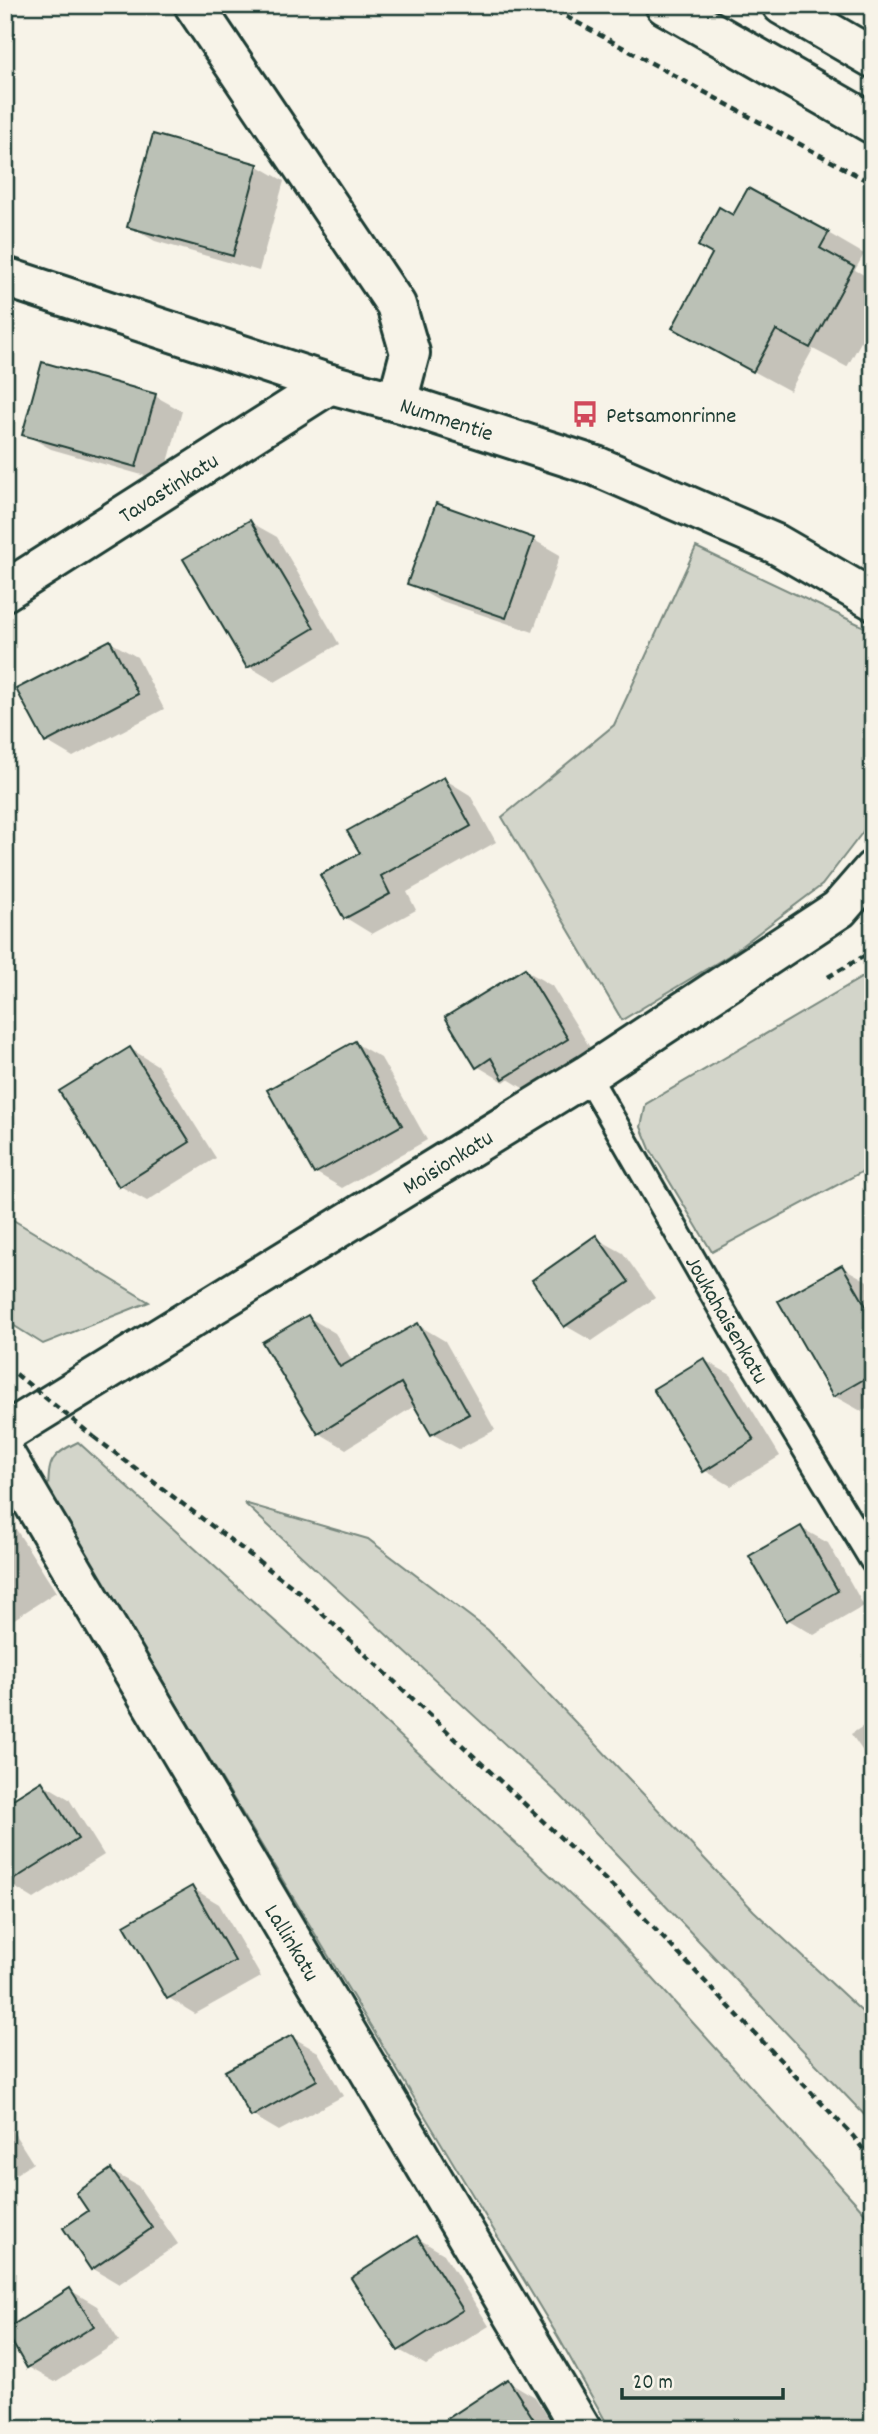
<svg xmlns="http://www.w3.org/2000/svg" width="878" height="2434" font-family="Dekko,sans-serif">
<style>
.green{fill:#d3d5ca;stroke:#79897f;stroke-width:2}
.shadow{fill:#0003}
.building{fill:#bbc1b6;stroke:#1f3d34;stroke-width:2}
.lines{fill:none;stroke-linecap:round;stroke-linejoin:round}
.service-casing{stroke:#1f3d34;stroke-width:30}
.minor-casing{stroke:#1f3d34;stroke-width:44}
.tertiary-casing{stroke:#1f3d34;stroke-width:44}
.secondary-casing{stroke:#1f3d34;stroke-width:44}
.path{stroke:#1f3d34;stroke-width:4.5;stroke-dasharray:7 5;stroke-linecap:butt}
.service{stroke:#f7f3e8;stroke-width:24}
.minor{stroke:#f7f3e8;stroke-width:38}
.tertiary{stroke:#f7f3e8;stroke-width:38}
.secondary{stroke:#f7f3e8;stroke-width:38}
.path-bridge{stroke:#1f3d34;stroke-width:4.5;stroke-dasharray:7 5;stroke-linecap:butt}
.labels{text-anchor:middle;stroke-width:5;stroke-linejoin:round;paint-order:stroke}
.poi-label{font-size:23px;fill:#1f3d34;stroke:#f7f3e8;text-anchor:start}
.street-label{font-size:23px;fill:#1f3d34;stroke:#f7f3e8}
</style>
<rect width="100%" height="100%" fill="#f7f3e8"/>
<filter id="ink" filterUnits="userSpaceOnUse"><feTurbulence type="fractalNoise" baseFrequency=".0143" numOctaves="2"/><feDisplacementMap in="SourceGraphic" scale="14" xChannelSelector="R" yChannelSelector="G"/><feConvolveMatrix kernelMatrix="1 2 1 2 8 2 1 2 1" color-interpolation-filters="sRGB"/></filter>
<g filter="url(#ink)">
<g class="green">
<path d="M 696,547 L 873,631 L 873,814 L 862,833 L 822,885 L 728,956 L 622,1020 L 502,817 L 614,725 Z"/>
<path d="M 873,971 L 873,1166 L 712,1252 L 650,1149 L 641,1127 L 646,1104 Z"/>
<path d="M 5,1215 L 149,1302 L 43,1344 L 5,1320 Z"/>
<path d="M 78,1442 L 368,1706 L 610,1931 L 873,2222 L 873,2429 L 610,2429 L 560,2340 L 48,1491 C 49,1461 49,1456 78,1442 Z"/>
<path d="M 244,1503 L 368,1539 L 488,1630 L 754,1911 L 873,2022 L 873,2124 L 561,1796 Z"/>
</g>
<g class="shadow">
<path d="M 154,137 L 258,166 L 284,181 L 259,271 L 155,241 L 129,226 Z"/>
<path d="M 734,217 L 828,233 L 864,254 L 855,270 L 873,280 L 873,320 L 847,367 L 813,349 L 790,391 L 711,348 Z"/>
<path d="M 155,396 L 182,411 L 163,481 L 51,449 L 24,434 Z"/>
<path d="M 437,505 L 534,540 L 560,555 L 533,632 L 436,599 L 409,584 Z"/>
<path d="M 250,522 L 277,537 L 339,644 L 275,682 L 248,666 Z"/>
<path d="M 110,642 L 137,657 L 164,709 L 73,757 L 46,741 Z"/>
<path d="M 444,779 L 470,795 L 496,842 L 407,892 L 416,910 L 372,934 L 346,918 L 322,876 L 362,854 Z"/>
<path d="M 525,970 L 552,986 L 594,1054 L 531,1093 L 508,1079 L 504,1082 L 477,1066 Z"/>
<path d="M 355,1043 L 381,1058 L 427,1140 L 342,1188 L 315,1172 Z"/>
<path d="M 131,1049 L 157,1065 L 216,1158 L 147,1201 L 120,1186 Z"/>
<path d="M 596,1238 L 623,1253 L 655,1298 L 592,1341 L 566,1326 Z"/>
<path d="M 842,1267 L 869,1282 L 873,1289 L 873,1405 L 861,1411 L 834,1396 Z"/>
<path d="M 308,1317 L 335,1333 L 353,1362 L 418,1325 L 445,1341 L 495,1430 L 459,1449 L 432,1434 L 416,1405 L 346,1449 L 319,1433 Z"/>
<path d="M 704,1360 L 731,1375 L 780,1456 L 731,1486 L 704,1470 Z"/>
<path d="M 5,1520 L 12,1523 L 56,1592 L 5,1625 Z"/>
<path d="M 801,1528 L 828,1543 L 864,1606 L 814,1635 L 787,1619 Z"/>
<path d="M 873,1720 L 873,1766 L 851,1734 Z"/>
<path d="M 42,1783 L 69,1799 L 104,1855 L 34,1899 L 8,1883 Z"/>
<path d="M 192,1888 L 219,1904 L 261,1977 L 195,2014 L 169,1998 L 126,1926 Z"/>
<path d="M 292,2037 L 318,2052 L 343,2096 L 279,2131 L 252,2115 Z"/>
<path d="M 5,2119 L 33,2163 L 5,2181 Z"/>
<path d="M 111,2171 L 138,2186 L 178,2244 L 119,2284 L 92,2268 L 90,2212 Z"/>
<path d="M 417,2238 L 444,2254 L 489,2326 L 426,2365 L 399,2350 Z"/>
<path d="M 70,2290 L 97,2306 L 119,2341 L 55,2382 L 28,2367 Z"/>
<path d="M 508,2381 L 535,2397 L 556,2429 L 462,2429 Z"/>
</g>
<g class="building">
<path d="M 153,134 L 258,164 L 233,256 L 127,227 Z"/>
<path d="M 748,188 L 829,232 L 820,248 L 854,267 L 810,348 L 776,330 L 753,372 L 672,328 L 712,254 L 698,246 L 719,207 L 733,215 Z"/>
<path d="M 42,362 L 156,394 L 136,467 L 22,435 Z"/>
<path d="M 436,503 L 534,538 L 506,618 L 407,584 Z"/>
<path d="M 250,520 L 314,628 L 247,668 L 183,559 Z"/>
<path d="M 110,640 L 138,694 L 45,743 L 16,689 Z"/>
<path d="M 444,777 L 471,826 L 381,876 L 390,894 L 344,919 L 320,875 L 360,853 L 347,831 Z"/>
<path d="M 525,968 L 568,1039 L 503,1079 L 491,1058 L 476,1068 L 445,1017 Z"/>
<path d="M 355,1041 L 402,1125 L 314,1174 L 267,1090 Z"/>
<path d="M 130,1047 L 190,1142 L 119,1187 L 59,1091 Z"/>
<path d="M 596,1235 L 629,1282 L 564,1327 L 532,1280 Z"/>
<path d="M 842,1265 L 873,1318 L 873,1374 L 833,1397 L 778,1301 Z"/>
<path d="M 308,1315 L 340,1367 L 418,1323 L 469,1414 L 431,1435 L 401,1383 L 318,1434 L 262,1342 Z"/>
<path d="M 704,1358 L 754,1440 L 703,1472 L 653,1389 Z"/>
<path d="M 801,1526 L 838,1591 L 786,1621 L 749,1556 Z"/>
<path d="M 42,1781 L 78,1839 L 5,1885 L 5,1804 Z"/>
<path d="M 192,1886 L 235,1961 L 167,1999 L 124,1925 Z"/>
<path d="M 292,2035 L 317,2080 L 251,2117 L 225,2071 Z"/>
<path d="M 111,2169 L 152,2228 L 91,2270 L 63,2228 L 88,2211 L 76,2193 Z"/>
<path d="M 417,2236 L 463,2310 L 398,2351 L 351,2278 Z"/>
<path d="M 70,2288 L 94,2326 L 27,2368 L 5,2330 Z"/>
<path d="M 508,2379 L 540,2429 L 432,2429 Z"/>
</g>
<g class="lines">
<defs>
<path id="service" d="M 587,1075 L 734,1331 L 873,1561"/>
<g id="minor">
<path d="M 194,5 L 396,305 L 410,353 L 397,402"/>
<path d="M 5,591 L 330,384"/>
<path d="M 5,1455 L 581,2429"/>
</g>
<g id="tertiary">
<path d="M 5,277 L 330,384 L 397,402 L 596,466 L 776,544 L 873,600"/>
<path d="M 5,1433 L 587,1075 L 839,909 L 873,870"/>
</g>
<g id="secondary">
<path d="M 665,5 L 873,124"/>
<path d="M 782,5 L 873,58"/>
</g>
</defs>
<use href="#service" class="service-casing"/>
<use href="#minor" class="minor-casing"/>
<use href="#tertiary" class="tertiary-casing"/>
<use href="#secondary" class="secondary-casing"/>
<g class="path">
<path d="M 545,5 L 873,184"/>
<path d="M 828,977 L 873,951"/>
<path d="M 94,1437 L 298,1591 L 630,1903 L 853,2136 L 873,2162"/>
</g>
<use href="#service" class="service"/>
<use href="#minor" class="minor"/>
<use href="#tertiary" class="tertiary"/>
<use href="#secondary" class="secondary"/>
<path class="path-bridge" d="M 16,1374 L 94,1437"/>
</g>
</g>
<defs>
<symbol id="bus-bare" viewBox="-9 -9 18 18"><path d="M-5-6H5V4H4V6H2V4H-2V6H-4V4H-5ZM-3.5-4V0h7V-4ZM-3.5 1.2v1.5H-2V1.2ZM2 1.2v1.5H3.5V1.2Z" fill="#d1495b" stroke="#f7f3e8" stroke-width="2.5" paint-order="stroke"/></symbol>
</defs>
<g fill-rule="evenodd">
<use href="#bus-bare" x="566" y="395" width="38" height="38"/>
</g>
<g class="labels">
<g class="poi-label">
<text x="606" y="422">Petsamonrinne</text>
</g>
<g class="street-label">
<text transform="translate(447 418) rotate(18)" y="8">Nummentie</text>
<text transform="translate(168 487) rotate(-32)" y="8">Tavastinkatu</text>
<text transform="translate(447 1161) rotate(-32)" y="8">Moisionkatu</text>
<text transform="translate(728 1319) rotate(60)" y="8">Joukahaisenkatu</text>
<text transform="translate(293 1942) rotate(59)" y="8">Lallinkatu</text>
</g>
</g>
<rect width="878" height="2434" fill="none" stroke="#f7f3e8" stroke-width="28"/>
<rect x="14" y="14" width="850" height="2406" fill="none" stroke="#1f3d34" stroke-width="2.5" filter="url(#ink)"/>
<path d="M622 2388v10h161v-10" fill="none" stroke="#1f3d34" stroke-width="3.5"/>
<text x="633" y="2388" font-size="21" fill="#1f3d34" stroke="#f7f3e8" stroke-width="5" paint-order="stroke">20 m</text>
</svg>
